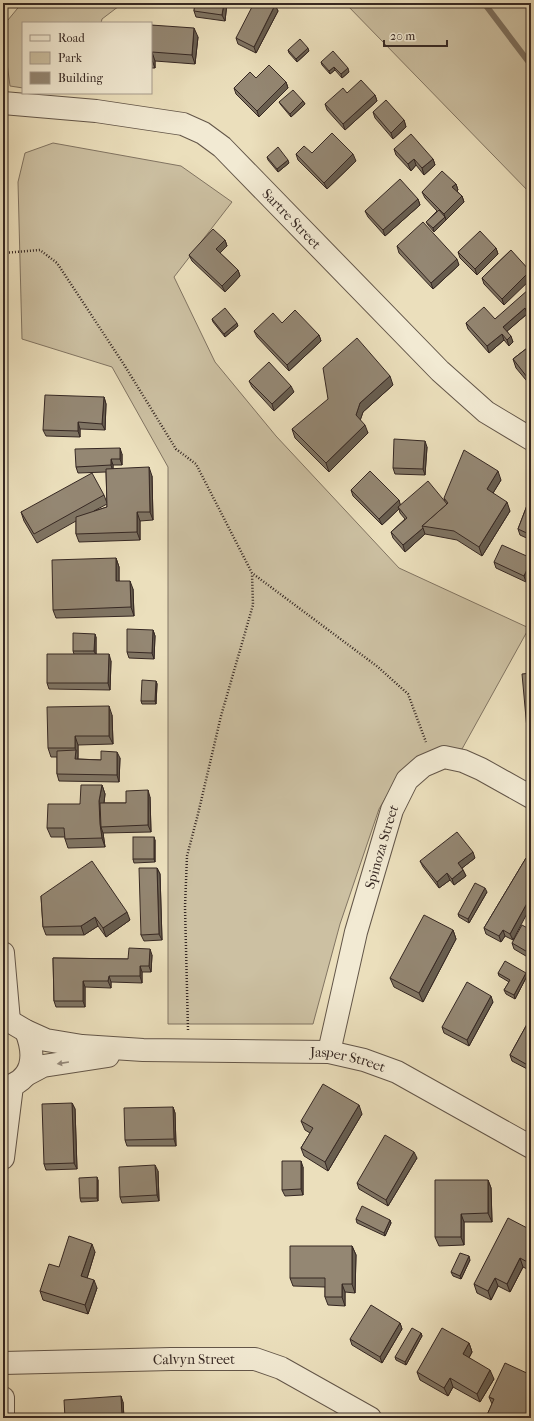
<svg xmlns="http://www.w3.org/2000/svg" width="534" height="1421" font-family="'IM FELL French Canon',serif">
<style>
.green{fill:#ccc0a2;stroke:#817462}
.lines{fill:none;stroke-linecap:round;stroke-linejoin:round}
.stream{stroke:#7d7160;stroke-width:6}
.minor-casing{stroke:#635649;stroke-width:24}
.path{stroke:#362823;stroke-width:2.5;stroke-dasharray:1 2;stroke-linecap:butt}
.minor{stroke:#f2ead3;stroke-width:22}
.wall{fill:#7f7463;stroke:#362823;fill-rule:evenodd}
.shaded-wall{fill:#685e50;stroke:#362823}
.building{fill:#948773;stroke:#362823}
.oneway{fill:#94897b}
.labels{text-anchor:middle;stroke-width:3.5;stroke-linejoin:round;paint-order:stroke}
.street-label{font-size:14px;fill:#362823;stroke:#f2ead3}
</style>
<rect width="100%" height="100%" fill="#ebdfbc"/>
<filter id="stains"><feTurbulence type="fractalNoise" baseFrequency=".005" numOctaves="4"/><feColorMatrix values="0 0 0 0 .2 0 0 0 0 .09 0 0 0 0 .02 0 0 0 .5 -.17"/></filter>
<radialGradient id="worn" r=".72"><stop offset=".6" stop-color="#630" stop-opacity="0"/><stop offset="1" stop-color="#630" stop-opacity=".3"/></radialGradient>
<g class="green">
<path d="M 22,3 L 123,3 L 102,19 L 101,23 L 23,23 L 23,88 L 10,86 L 3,32 L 3,26 Z"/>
<path d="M 345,3 L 531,3 L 531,194 Z"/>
<path d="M 53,143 L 181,166 L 232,202 L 174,277 L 215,362 L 276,436 L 399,568 L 529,628 L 462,749 L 441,749 L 417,757 L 400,773 L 379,809 L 340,924 L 313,1024 L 168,1024 L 168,467 L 112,367 L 22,339 L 18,182 L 25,153 Z"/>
</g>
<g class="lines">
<path class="stream" d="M 484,3 L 531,65"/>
<defs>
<g id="minor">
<path id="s1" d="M 3,103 L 96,111 L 183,124 L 203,133 L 222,147 L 440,371 L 486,412 L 531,439"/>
<path d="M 3,953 L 9,1021"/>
<path id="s2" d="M 3,1020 L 9,1021 L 26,1031 L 46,1040 L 82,1046 L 143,1050 L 329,1052 L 364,1060 L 397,1072 L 531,1147"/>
<path id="s3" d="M 329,1052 L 356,932 L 392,810 L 407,780 L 423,766 L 444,757 L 463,761 L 481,769 L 531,797"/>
<path d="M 26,1075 L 43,1066 L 108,1056"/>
<path d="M 3,1088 C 34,1081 36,1056 26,1031"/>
<path d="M 3,1158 L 12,1086"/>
<path id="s4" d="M 3,1363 L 171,1359 L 255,1359 L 281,1368 L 370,1418"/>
<path d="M 3,1398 L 3,1418"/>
</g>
</defs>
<use href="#minor" class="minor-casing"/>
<g class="path">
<path d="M 3,253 L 40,250 L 57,263 L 123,363 L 176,449 L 196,464 L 252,573 L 378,667 L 408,694 L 426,742"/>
<path d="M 188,1030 L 185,907 L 187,856 L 198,814 L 221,716 L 253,605 L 252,574"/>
</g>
<use href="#minor" class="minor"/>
</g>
<g class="wall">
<path d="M 195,3 L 227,3 L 225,21 L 196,17 L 194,11 Z"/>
<path d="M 275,5 L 278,11 L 256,53 L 238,44 L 236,38 Z"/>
<path d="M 151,25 L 198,37 L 195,64 L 155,61 L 155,68 L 151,68 Z"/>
<path d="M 288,50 L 309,51 L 297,62 L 289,53 Z"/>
<path d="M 321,62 L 349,72 L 342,78 L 335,70 L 330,74 L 322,65 Z"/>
<path d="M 256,78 L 286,82 L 288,88 L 259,117 L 236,94 L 234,88 Z"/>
<path d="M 347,93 L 375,95 L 377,101 L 345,130 L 327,110 L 325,104 Z"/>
<path d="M 303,101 L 305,104 L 291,117 L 281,105 L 279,102 Z"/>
<path d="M 373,112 L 404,120 L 406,127 L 393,139 L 375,118 Z"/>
<path d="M 394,149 L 433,159 L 435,165 L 424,175 L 416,165 L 411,171 L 396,155 Z"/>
<path d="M 312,153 L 356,161 L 327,189 L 298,160 L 296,154 Z"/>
<path d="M 267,157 L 289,163 L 278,172 L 268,160 Z"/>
<path d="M 456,184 L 458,190 L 457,191 L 462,196 L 464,202 L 434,232 L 428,225 L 426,222 L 437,211 L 425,198 L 422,192 Z"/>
<path d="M 418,199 L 420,205 L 385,236 L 368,217 L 365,211 Z"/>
<path d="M 225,240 L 227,246 L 220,253 L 238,270 L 240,276 L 225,292 L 192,261 L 189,255 Z"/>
<path d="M 397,246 L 459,265 L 433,289 L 399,253 Z"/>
<path d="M 496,248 L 498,254 L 477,275 L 460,258 L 458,252 Z"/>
<path d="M 511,250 L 504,305 L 484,284 L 482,278 Z"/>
<path d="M 531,292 L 531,318 L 527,314 L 507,331 L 513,342 L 509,346 L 504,340 L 489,353 L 468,329 L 466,323 L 495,319 Z"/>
<path d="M 212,319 L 238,326 L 225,337 L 213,322 Z"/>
<path d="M 282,323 L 319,335 L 321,341 L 289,371 L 257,337 L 254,331 Z"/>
<path d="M 531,345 L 531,386 L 516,368 L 513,359 Z"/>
<path d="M 249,381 L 294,392 L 274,411 L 252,387 Z"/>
<path d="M 393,385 L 363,412 L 360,420 L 368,433 L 329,472 L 295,438 L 292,429 Z"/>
<path d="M 104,397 L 106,404 L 105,430 L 80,429 L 80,437 L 46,436 L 43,430 Z"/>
<path d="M 427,447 L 425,475 L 395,474 L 393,468 Z"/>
<path d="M 122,454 L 122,465 L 113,465 L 113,469 L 152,476 L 153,520 L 140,521 L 140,540 L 79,542 L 76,534 L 76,521 L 37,543 L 24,521 L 21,512 L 104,495 L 107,503 L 106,472 L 78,473 L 76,467 ZM 107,504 L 107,507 L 94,511 Z"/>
<path d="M 501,480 L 493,493 L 510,511 L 482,556 L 457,540 L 425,534 L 405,552 L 393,538 L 391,532 L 405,519 L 400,513 L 399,509 L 382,525 L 353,496 L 351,490 L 399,500 L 400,505 L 445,501 L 444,498 Z"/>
<path d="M 531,495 L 531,540 L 520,535 L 518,529 Z"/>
<path d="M 116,558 L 119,567 L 119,581 L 133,589 L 134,616 L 56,618 L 53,610 Z"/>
<path d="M 531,558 L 531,572 L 526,582 L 496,568 L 494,562 Z"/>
<path d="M 153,630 L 155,636 L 154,659 L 129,658 L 127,652 Z"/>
<path d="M 96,637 L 96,654 L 111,661 L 110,690 L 49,689 L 47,683 L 74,654 L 73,651 Z"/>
<path d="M 156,681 L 157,684 L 156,704 L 142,704 L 141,701 Z"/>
<path d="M 112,715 L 113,744 L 78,745 L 78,759 L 101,760 L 120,758 L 119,782 L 59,781 L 57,774 L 57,757 L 51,757 L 48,748 Z"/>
<path d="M 102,785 L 105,794 L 104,803 L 126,803 L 150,797 L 151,832 L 103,833 L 105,847 L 68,848 L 65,839 L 65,837 L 51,837 L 47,828 L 80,804 Z"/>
<path d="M 155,840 L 155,862 L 134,863 L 133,859 Z"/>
<path d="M 475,858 L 462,868 L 466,876 L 454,885 L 450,880 L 439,888 L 423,867 L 420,861 Z"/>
<path d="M 526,858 L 513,940 L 505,936 L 501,942 L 486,934 L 484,928 Z"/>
<path d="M 157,868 L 160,874 L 162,940 L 144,941 L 141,935 Z"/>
<path d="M 487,892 L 469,923 L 459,917 L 458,914 Z"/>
<path d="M 41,896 L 130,920 L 106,937 L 98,926 L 84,935 L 46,935 L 43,927 Z"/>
<path d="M 453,930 L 456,939 L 423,1002 L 394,987 L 390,978 Z"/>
<path d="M 531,930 L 531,959 L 514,949 L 512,943 Z"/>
<path d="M 152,955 L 151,972 L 142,972 L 142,983 L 111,982 L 111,988 L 85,987 L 85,1007 L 56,1007 L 54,1001 L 53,958 L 128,959 Z"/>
<path d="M 498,973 L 527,976 L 515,999 L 506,994 L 504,990 L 509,982 L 499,976 Z"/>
<path d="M 493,1002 L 469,1046 L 444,1033 L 442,1027 Z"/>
<path d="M 531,1017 L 531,1071 L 512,1061 L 510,1055 Z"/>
<path d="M 72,1103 L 75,1109 L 77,1169 L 46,1170 L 44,1164 Z"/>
<path d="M 173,1107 L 175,1113 L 176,1146 L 127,1146 L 125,1140 Z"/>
<path d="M 362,1114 L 328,1171 L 304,1156 L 301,1148 L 310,1133 L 305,1130 L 301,1121 Z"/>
<path d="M 417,1158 L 388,1206 L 359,1189 L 357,1183 Z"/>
<path d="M 303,1167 L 303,1195 L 285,1196 L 282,1190 Z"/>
<path d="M 158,1171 L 159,1201 L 122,1203 L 120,1197 Z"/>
<path d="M 98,1180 L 98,1201 L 81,1202 L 80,1198 Z"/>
<path d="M 488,1180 L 491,1188 L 492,1222 L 464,1222 L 464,1245 L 439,1246 L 435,1237 Z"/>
<path d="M 356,1219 L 390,1220 L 391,1223 L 385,1236 L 357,1223 Z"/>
<path d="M 531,1230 L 531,1271 L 523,1267 L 510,1292 L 498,1286 L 491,1300 L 477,1293 L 474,1284 Z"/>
<path d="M 352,1246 L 356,1255 L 355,1293 L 345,1292 L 345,1306 L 328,1305 L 325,1297 L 325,1287 L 293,1286 L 290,1278 Z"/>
<path d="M 95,1252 L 87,1278 L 97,1288 L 88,1314 L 43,1300 L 40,1291 L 59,1267 Z"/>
<path d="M 470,1260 L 461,1279 L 453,1276 L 451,1272 Z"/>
<path d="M 400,1323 L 402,1329 L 382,1363 L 352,1345 L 350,1339 Z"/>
<path d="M 421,1333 L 422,1336 L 406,1365 L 396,1360 L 395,1357 Z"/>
<path d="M 469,1343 L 472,1352 L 469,1358 L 494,1379 L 480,1402 L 453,1387 L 448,1396 L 420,1380 L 417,1372 Z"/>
<path d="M 489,1397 L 531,1418 L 488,1418 L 487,1415 L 492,1404 Z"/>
<path d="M 123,1402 L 124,1418 L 65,1418 Z"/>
</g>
<g class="shaded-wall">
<path d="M 224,3 L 227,3 L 225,21 L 222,15 Z"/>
<path d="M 275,5 L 278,11 L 256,53 L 254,47 Z"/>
<path d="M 194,28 L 198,37 L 195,64 L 192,55 Z"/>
<path d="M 308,48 L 309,51 L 297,62 L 296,59 Z"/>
<path d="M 152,52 L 155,61 L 155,68 L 152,60 Z"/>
<path d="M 334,67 L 335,70 L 330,74 L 329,71 Z"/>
<path d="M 348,68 L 349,72 L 342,78 L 341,74 Z"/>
<path d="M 286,82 L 288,88 L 259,117 L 257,111 Z"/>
<path d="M 375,95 L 377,101 L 345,130 L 343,124 Z"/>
<path d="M 303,101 L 305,104 L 291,117 L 290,114 Z"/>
<path d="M 404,120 L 406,127 L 393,139 L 391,133 Z"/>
<path d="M 353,154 L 356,161 L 327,189 L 324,183 Z"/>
<path d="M 414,159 L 416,165 L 411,171 L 408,164 Z"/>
<path d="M 433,159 L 435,165 L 424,175 L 422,168 Z"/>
<path d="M 288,160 L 289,163 L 278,172 L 277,169 Z"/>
<path d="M 456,184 L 458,190 L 454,194 L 452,187 Z"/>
<path d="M 462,196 L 464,202 L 446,220 L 444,214 Z"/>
<path d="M 418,199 L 420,205 L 385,236 L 383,230 Z"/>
<path d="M 445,217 L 446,220 L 434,232 L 433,228 Z"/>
<path d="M 225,240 L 227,246 L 218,255 L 216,249 Z"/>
<path d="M 496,248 L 498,254 L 477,275 L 475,269 Z"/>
<path d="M 457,259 L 459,265 L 433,289 L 431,283 Z"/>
<path d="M 238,270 L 240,276 L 225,292 L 222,286 Z"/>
<path d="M 530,271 L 531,273 L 531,279 L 504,305 L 502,299 Z"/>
<path d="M 525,308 L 527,314 L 505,333 L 503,327 Z"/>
<path d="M 237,323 L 238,326 L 225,337 L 224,334 Z"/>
<path d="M 502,334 L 504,340 L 489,353 L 487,346 Z"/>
<path d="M 319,335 L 321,341 L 289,371 L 287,365 Z"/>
<path d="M 511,336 L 513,342 L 509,346 L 507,340 Z"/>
<path d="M 531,374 L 531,386 L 527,377 Z"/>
<path d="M 390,376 L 393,385 L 363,412 L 359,424 L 356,415 L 360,403 Z"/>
<path d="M 291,386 L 294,392 L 274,411 L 272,404 Z"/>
<path d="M 104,397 L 106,404 L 105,430 L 102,424 Z"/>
<path d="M 78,422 L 80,429 L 80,437 L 78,431 Z"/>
<path d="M 365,425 L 368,433 L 329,472 L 326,463 Z"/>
<path d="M 425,441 L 427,447 L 425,475 L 423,469 Z"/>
<path d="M 120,448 L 122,454 L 122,465 L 120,459 Z"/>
<path d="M 111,459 L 113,465 L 113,472 L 111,465 Z"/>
<path d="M 149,467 L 152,476 L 153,520 L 150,512 Z"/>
<path d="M 498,471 L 501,480 L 490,498 L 487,489 Z"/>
<path d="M 399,500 L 401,507 L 398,507 L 399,509 L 382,525 L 379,519 Z"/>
<path d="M 507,502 L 510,511 L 482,556 L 479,547 Z"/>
<path d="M 137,512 L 140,521 L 140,540 L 137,532 Z"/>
<path d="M 423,528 L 425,534 L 405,552 L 403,545 Z"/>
<path d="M 116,558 L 119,567 L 119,590 L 116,581 Z"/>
<path d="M 531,561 L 531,572 L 526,582 L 524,576 Z"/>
<path d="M 130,581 L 133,589 L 134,616 L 131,607 Z"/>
<path d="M 153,630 L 155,636 L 154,659 L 152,653 Z"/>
<path d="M 95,634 L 96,637 L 96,655 L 94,651 Z"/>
<path d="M 109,654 L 111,661 L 110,690 L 108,683 Z"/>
<path d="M 156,681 L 157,684 L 156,704 L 155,701 Z"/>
<path d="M 109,706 L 112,715 L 113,744 L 109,736 Z"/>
<path d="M 75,736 L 78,745 L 78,756 L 77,765 L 75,759 L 76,750 L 75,748 Z"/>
<path d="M 117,752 L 120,758 L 119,782 L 117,775 Z"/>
<path d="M 102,785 L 105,794 L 101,827 L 103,833 L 105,847 L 102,838 L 100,824 L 99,801 Z"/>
<path d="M 148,790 L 150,797 L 151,832 L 148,825 Z"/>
<path d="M 154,837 L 155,840 L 155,862 L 154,859 Z"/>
<path d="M 473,852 L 475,858 L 461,869 L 458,863 Z"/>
<path d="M 157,868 L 160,874 L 162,940 L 159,934 Z"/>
<path d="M 463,870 L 466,876 L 454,885 L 452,879 Z"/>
<path d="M 447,873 L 450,880 L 439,888 L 437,882 Z"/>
<path d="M 485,888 L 487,892 L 469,923 L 468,919 Z"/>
<path d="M 531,896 L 531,906 L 513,940 L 510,934 Z"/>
<path d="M 127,912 L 130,920 L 106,937 L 103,928 Z"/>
<path d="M 95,917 L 98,926 L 84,935 L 81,926 Z"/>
<path d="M 453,930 L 456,939 L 423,1002 L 419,993 Z"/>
<path d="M 503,930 L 505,936 L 501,942 L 499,936 Z"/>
<path d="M 150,949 L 152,955 L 151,972 L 149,966 Z"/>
<path d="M 140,966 L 142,972 L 142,983 L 140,976 Z"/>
<path d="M 526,973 L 527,976 L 515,999 L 514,995 Z"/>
<path d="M 109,976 L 111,982 L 111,988 L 108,981 Z"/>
<path d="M 83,981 L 85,987 L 85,1007 L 83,1001 Z"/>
<path d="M 491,996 L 493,1002 L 469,1046 L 467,1040 Z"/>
<path d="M 72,1103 L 75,1109 L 77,1169 L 74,1163 Z"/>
<path d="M 359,1105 L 362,1114 L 328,1171 L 325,1162 Z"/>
<path d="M 173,1107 L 175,1113 L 176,1146 L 174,1139 Z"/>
<path d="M 414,1152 L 417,1158 L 388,1206 L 386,1200 Z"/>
<path d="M 301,1161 L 303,1167 L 303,1195 L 301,1189 Z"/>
<path d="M 155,1165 L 158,1171 L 159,1201 L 157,1195 Z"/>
<path d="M 97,1177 L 98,1180 L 98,1201 L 97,1198 Z"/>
<path d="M 488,1180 L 491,1188 L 492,1222 L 488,1213 Z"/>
<path d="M 461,1214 L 464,1222 L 464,1245 L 461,1237 Z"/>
<path d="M 390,1220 L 391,1223 L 385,1236 L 384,1233 Z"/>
<path d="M 92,1244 L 95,1252 L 85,1285 L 81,1276 Z"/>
<path d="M 352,1246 L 356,1255 L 355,1293 L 352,1284 Z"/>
<path d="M 469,1256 L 470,1260 L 461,1279 L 460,1276 Z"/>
<path d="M 520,1258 L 523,1267 L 510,1292 L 507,1284 Z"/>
<path d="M 495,1278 L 498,1286 L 491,1300 L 488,1291 Z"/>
<path d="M 94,1280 L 97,1288 L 88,1314 L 85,1305 Z"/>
<path d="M 342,1284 L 345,1292 L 345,1306 L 342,1297 Z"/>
<path d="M 400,1323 L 402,1329 L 382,1363 L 380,1357 Z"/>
<path d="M 421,1333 L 422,1336 L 406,1365 L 405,1362 Z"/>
<path d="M 469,1343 L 472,1352 L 466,1363 L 463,1354 Z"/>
<path d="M 490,1370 L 494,1379 L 480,1402 L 477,1394 Z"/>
<path d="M 450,1378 L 453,1387 L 448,1396 L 444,1388 Z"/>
<path d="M 121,1396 L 123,1402 L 124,1418 L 123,1418 L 122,1415 Z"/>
<path d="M 531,1403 L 531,1418 L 524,1418 Z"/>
</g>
<g class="building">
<path d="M 195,3 L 224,3 L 222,15 L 194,11 Z"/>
<path d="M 254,3 L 272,3 L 275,5 L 254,47 L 236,38 Z"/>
<path d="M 151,25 L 194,28 L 192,55 L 152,52 L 152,60 L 151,60 Z"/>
<path d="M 300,39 L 308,48 L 296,59 L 288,50 Z"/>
<path d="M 333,51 L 348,68 L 341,74 L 334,67 L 329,71 L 321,62 Z"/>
<path d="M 269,65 L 286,82 L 257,111 L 234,88 L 250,72 L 256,78 Z"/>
<path d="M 361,80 L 375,95 L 343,124 L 325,104 L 343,88 L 347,93 Z"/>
<path d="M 293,90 L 303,101 L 290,114 L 279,102 Z"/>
<path d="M 386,100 L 404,120 L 391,133 L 373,112 Z"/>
<path d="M 332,133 L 353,154 L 324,183 L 296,154 L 304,146 L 312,153 Z"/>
<path d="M 411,134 L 433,159 L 422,168 L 414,159 L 408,164 L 394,149 Z"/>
<path d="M 278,147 L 288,160 L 277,169 L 267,157 Z"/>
<path d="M 442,171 L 456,184 L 452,187 L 462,196 L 444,214 L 422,192 Z"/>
<path d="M 400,179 L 418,199 L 383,230 L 365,211 Z"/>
<path d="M 439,210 L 445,217 L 433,228 L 426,222 Z"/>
<path d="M 423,222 L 457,259 L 431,283 L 397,246 Z"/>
<path d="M 213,229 L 225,240 L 216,249 L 238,270 L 222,286 L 189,255 Z"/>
<path d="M 480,231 L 496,248 L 475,269 L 458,252 Z"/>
<path d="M 511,250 L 530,271 L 502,299 L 482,278 Z"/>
<path d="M 529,289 L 531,292 L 531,315 L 525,308 L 503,327 L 511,336 L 507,340 L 502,334 L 487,346 L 466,323 L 484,307 L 495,319 Z"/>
<path d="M 225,308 L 237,323 L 224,334 L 212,319 Z"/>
<path d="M 295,310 L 319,335 L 287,365 L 254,331 L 273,313 L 282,323 Z"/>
<path d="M 357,338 L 390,376 L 360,403 L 356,415 L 365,425 L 326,463 L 292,429 L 328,399 L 323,368 Z"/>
<path d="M 531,345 L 531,374 L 527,377 L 513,359 Z"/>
<path d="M 269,362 L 291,386 L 272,404 L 249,381 Z"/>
<path d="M 45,395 L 104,397 L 102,424 L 78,422 L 78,431 L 43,430 Z"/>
<path d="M 394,439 L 425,441 L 423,469 L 393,468 Z"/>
<path d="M 120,448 L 120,459 L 111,459 L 111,465 L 76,467 L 75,449 Z"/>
<path d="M 464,450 L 498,471 L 487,489 L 507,502 L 479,547 L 454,531 L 422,526 L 448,503 L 444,498 Z"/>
<path d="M 149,467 L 150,512 L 137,512 L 137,532 L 76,534 L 76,517 L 107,507 L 106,469 Z"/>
<path d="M 370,471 L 399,500 L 379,519 L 351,490 Z"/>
<path d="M 92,473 L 104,495 L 34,534 L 21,512 Z"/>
<path d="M 428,481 L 447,504 L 422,526 L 423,528 L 403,545 L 391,532 L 407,518 L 398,507 Z"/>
<path d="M 531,495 L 531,535 L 518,529 Z"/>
<path d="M 502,545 L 531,558 L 531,561 L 524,576 L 494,562 Z"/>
<path d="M 116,558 L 116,581 L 130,581 L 131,607 L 53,610 L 52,560 Z"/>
<path d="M 531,603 L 531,610 L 528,609 Z"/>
<path d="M 127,629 L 153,630 L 152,653 L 127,652 Z"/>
<path d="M 73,633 L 95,634 L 94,651 L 73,651 Z"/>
<path d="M 47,654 L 109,654 L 108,683 L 47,683 Z"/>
<path d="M 531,673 L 531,750 L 529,751 L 522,674 Z"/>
<path d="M 142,680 L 156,681 L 155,701 L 141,701 Z"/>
<path d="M 109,706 L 109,736 L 75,736 L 75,748 L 48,748 L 47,707 Z"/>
<path d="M 76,750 L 75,759 L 101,760 L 101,751 L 117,752 L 117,775 L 57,774 L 57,751 Z"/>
<path d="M 81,785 L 102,785 L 99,801 L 100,824 L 102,838 L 65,839 L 64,828 L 47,828 L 48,804 L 80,804 Z"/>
<path d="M 148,790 L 148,825 L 101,827 L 100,803 L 126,803 L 126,791 Z"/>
<path d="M 457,832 L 473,852 L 458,863 L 463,870 L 452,879 L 447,873 L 437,882 L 420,861 Z"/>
<rect x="133" y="837" width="21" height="22"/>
<path d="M 526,858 L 531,860 L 531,896 L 510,934 L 503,930 L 499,936 L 484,928 Z"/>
<path d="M 92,861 L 127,912 L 103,928 L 95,917 L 81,926 L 43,927 L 41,896 Z"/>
<path d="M 139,868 L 157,868 L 159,934 L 141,935 Z"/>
<path d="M 475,883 L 485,888 L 468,919 L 458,914 Z"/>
<path d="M 424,915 L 453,930 L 419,993 L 390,978 Z"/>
<path d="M 522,925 L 531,930 L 531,954 L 512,943 Z"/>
<path d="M 129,948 L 150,949 L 149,966 L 140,966 L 140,976 L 109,976 L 108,981 L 83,981 L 83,1001 L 54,1001 L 53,958 L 128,959 Z"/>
<path d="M 505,961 L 526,973 L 514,995 L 504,990 L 510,980 L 498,973 Z"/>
<path d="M 467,982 L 491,996 L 467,1040 L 442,1027 Z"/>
<path d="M 531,1017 L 531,1067 L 510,1055 Z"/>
<path d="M 323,1084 L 359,1105 L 325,1162 L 301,1148 L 313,1128 L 301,1121 Z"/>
<path d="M 72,1103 L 74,1163 L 44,1164 L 42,1104 Z"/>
<path d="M 173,1107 L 174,1139 L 125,1140 L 124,1108 Z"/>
<path d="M 385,1135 L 414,1152 L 386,1200 L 357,1183 Z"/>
<path d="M 282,1161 L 301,1161 L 301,1189 L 282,1190 Z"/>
<path d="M 155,1165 L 157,1195 L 120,1197 L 119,1167 Z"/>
<path d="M 97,1177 L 97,1198 L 80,1198 L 79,1178 Z"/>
<path d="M 435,1180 L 488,1180 L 488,1213 L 461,1214 L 461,1237 L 435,1237 Z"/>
<path d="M 362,1206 L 390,1220 L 384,1233 L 356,1219 Z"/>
<path d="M 508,1218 L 531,1230 L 531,1264 L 520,1258 L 507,1284 L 495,1278 L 488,1291 L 474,1284 Z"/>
<path d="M 69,1236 L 92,1244 L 81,1276 L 94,1280 L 85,1305 L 40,1291 L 49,1264 L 59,1267 Z"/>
<path d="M 290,1246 L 352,1246 L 352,1284 L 342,1284 L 342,1297 L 325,1297 L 325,1278 L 290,1278 Z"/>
<path d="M 460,1253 L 469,1256 L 460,1276 L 451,1272 Z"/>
<path d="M 371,1305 L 400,1323 L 380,1357 L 350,1339 Z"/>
<path d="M 412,1328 L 421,1333 L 405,1362 L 395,1357 Z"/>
<path d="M 442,1328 L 469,1343 L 463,1354 L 490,1370 L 477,1394 L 450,1378 L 444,1388 L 417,1372 Z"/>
<path d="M 505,1363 L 531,1375 L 531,1403 L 524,1418 L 494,1418 L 487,1415 L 494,1399 L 489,1397 Z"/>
<path d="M 121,1396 L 122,1415 L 100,1417 L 100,1418 L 65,1418 L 64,1400 Z"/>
</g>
<defs><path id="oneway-solid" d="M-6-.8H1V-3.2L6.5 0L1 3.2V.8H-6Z"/></defs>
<use class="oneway" href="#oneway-solid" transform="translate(63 1063) rotate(171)"/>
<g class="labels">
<g class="street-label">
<text dy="5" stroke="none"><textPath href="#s1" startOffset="327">Sartre Street</textPath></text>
<text dy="5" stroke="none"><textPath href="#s3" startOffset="212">Spinoza Street</textPath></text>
<text dy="5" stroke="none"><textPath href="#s2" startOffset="351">Jasper Street</textPath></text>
<text dy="5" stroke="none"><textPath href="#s4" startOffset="191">Calvyn Street</textPath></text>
</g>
</g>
<rect width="534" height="1421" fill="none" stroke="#ebdfbc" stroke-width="16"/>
<rect x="4" y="4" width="526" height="1413" fill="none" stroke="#362823" stroke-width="2"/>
<rect x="8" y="8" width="518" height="1405" fill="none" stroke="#362823"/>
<rect x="22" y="22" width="130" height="72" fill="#f2ead3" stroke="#a79c8d"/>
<rect x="30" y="35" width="20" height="6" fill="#f2ead3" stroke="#a79c8d"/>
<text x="58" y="42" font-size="12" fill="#362823">Road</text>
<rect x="30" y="52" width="20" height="12" fill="#ccc0a2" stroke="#a79c8d"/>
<text x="58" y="62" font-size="12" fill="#362823">Park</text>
<rect x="30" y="72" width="20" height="12" fill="#948773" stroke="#a79c8d"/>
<text x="58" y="82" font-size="12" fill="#362823">Building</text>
<path d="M384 40v6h63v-6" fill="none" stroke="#362823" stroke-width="2"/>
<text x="390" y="40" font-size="12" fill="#362823" stroke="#f2ead3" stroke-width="3" paint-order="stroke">20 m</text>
<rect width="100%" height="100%" filter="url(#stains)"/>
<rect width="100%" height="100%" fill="url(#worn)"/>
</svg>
